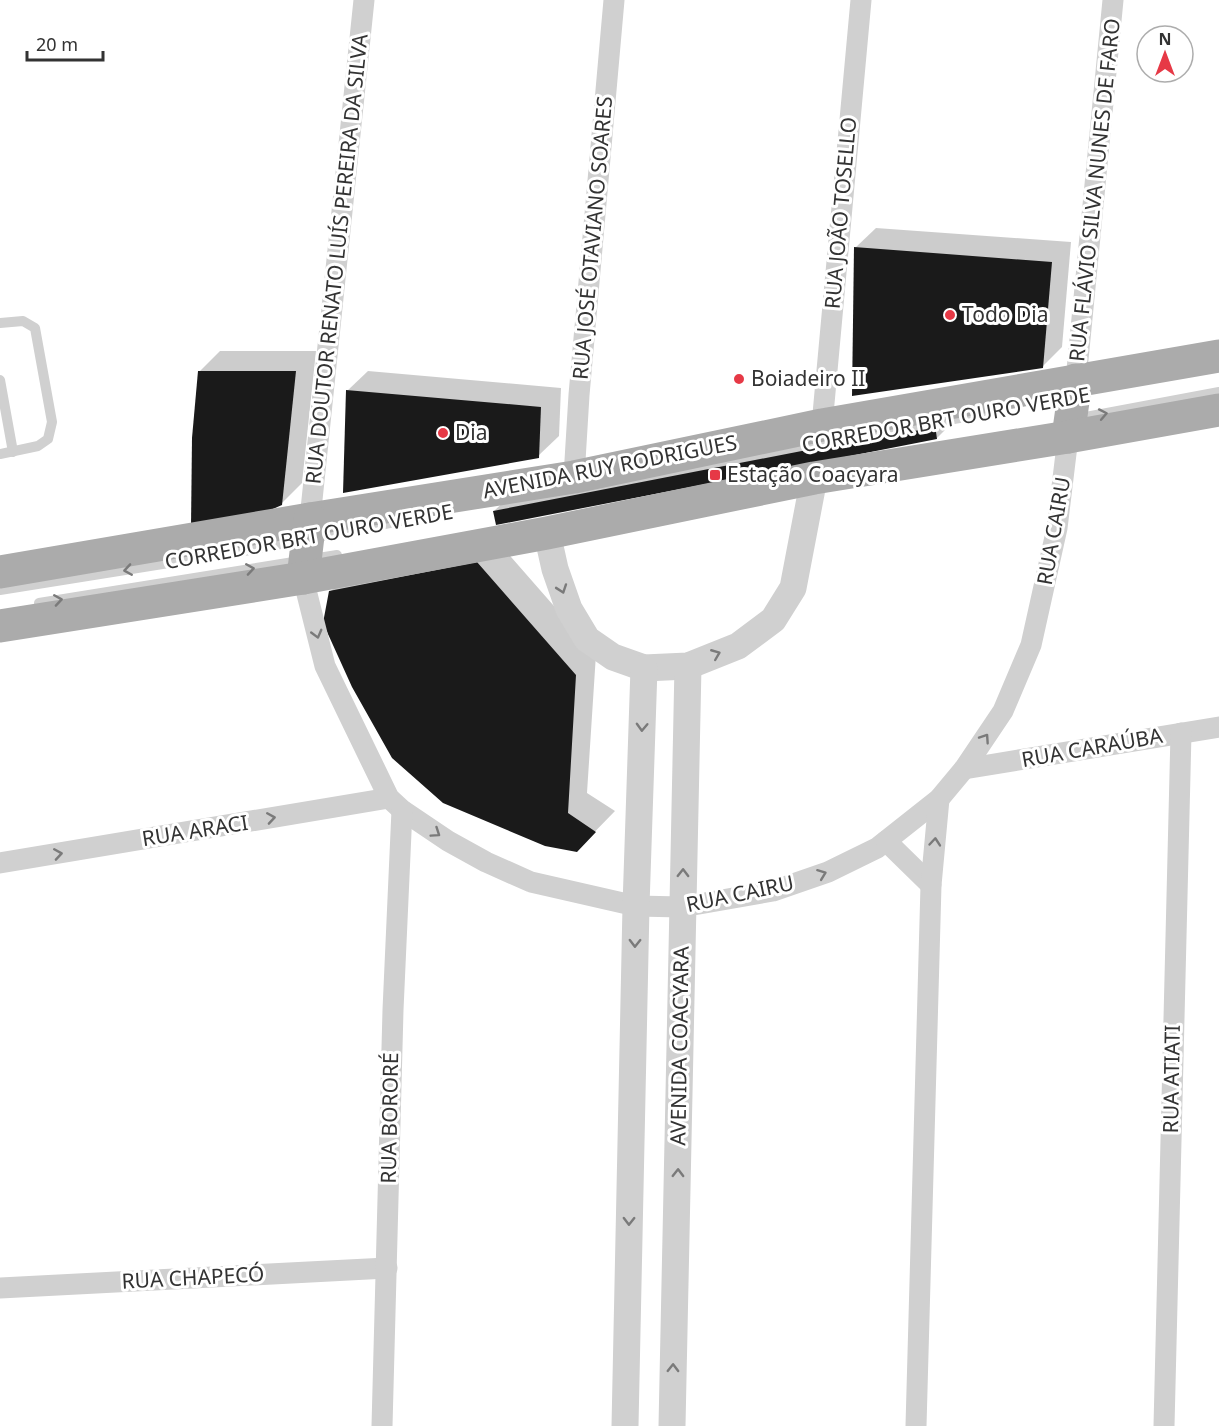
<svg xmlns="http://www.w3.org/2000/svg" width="1219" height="1426" font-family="'Noto Sans',sans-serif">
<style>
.shadow{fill:#0003}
.building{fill:#1a1a1a}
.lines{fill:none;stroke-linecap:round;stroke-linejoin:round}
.service{stroke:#d0d0d0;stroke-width:10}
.minor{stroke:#d0d0d0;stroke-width:21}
.tertiary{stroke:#d0d0d0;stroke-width:27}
.primary{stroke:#ababab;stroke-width:33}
.oneway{stroke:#7a7a7a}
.poi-dot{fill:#e63946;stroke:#fff;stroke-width:2}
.labels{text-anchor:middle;stroke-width:6;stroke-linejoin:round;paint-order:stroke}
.street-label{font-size:21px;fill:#333;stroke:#fff}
.poi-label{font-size:21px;fill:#333;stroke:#fff;text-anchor:start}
</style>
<rect width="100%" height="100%" fill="#fff"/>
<g class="shadow">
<path d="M 876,228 L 1071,242 L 1062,347 L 1042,367 L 855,248 Z"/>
<path d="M 220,351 L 316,351 L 302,483 L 281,504 L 200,371 Z"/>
<path d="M 368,371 L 561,388 L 559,436 L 538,456 L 347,391 Z"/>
<path d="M 950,410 L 952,423 L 937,438 L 494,511 L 510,496 Z"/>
<path d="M 498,542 L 596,654 L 587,793 L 615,811 L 577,850 L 330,592 L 351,571 Z"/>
</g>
<g class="building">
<path d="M 854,247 L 1052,262 L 1043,368 L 852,396 Z"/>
<path d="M 198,371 L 296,371 L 282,505 L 259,515 L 191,527 L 192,438 Z"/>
<path d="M 346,390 L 541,407 L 539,458 L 343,493 Z"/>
<path d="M 935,425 L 937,439 L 496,525 L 493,511 Z"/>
<path d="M 477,562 L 576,675 L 568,813 L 596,832 L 577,852 L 545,846 L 443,803 L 392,758 L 352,687 L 323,623 L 329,591 Z"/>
</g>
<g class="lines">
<g class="service">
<path d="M 0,323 L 23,321 L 35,328 L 52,422 L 48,439 L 38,446 L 0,454"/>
<path d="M 0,380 L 13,452"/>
<path d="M 1075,419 L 1219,392"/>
<path d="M 809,444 L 1000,411"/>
<path d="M 0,590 L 250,550 L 416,518"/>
<path d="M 39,603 L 337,555"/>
</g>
<g class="minor">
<path d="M 1076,380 L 1113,0"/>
<path d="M 822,425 L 861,0"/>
<path d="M 574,477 L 579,395 L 614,0"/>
<path d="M 310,519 L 364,0"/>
<path d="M 303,578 L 325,666 L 389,798 L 402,810 L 448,841 L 486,862 L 531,882 L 636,906 L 682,907 L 773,891 L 828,872 L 877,848 L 939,799 L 964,769 L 1003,711 L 1031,645 L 1057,528 L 1068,437"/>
<path d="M 964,769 L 1219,727"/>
<path d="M 886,841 L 931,885"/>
<path d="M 0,863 L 389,798"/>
<path d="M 0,1288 L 387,1268"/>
<path d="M 382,1426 L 393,1010 L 402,810"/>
<path d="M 916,1426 L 931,885 L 939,799"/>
<path d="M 1164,1426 L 1181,733"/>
</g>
<g class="tertiary">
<path d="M 547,533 L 555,569 L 569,609 L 587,639 L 613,657 L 644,668 L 688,666 L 738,646 L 773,620 L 793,588 L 814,478"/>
<path d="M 625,1426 L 636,906 L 644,668"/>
<path d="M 672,1426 L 688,666"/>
</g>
<g class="primary">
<path d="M 1068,437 L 1076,380"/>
<path d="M 0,572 L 310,519 L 574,477 L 822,425 L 1219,356"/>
<path d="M 303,578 L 310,519"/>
<path d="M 0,626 L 303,578 L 547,533 L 814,478 L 1068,437 L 1219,410"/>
</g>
</g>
<defs><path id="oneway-chevron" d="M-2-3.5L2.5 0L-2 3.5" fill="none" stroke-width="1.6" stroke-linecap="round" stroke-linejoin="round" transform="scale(1.5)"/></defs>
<g class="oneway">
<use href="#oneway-chevron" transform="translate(1103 414) rotate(-11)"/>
<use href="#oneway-chevron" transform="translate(250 569) rotate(-9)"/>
<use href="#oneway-chevron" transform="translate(128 570) rotate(171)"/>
<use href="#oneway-chevron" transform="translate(562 589) rotate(71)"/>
<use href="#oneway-chevron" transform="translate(58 600) rotate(-9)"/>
<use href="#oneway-chevron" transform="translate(317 634) rotate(75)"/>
<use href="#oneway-chevron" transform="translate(716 654) rotate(-22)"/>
<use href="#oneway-chevron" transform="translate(642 727) rotate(92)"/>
<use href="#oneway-chevron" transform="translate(985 738) rotate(-56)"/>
<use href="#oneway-chevron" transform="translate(271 818) rotate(-9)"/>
<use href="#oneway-chevron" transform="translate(436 833) rotate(34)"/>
<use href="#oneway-chevron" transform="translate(935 842) rotate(-85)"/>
<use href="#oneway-chevron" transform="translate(58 854) rotate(-9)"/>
<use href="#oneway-chevron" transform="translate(683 873) rotate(-89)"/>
<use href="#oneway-chevron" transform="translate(822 874) rotate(-21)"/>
<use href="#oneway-chevron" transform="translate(635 943) rotate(91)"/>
<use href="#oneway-chevron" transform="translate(678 1173) rotate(-89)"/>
<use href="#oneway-chevron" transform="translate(629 1221) rotate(91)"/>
<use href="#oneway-chevron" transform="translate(673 1368) rotate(-89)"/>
</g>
<g class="poi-dot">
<circle cx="950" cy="315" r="6"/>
<circle cx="739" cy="379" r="6"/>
<circle cx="443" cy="433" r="6"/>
<rect x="709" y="469" width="12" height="12" rx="3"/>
</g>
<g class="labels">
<g class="street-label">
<text transform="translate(1095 190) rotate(-84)" y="7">RUA FLÁVIO SILVA NUNES DE FARO</text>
<text transform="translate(841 213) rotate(-85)" y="7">RUA JOÃO TOSELLO</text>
<text transform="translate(593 238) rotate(-85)" y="7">RUA JOSÉ OTAVIANO SOARES</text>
<text transform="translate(337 259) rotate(-84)" y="7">RUA DOUTOR RENATO LUÍS PEREIRA DA SILVA</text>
<text transform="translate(946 420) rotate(-10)" y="7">CORREDOR BRT OURO VERDE</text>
<text transform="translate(610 467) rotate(-11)" y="7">AVENIDA RUY RODRIGUES</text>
<text transform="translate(1054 531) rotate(-80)" y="7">RUA CAIRU</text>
<text transform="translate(309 537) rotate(-10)" y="7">CORREDOR BRT OURO VERDE</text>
<text transform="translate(1092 748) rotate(-10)" y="7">RUA CARAÚBA</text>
<text transform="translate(195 831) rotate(-9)" y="7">RUA ARACI</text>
<text transform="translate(740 894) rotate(-12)" y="7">RUA CAIRU</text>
<text transform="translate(680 1046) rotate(-89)" y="7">AVENIDA COACYARA</text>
<text transform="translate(1172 1079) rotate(-89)" y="7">RUA ATIATI</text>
<text transform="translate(390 1118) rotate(-89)" y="7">RUA BORORÉ</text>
<text transform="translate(193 1278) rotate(-3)" y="7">RUA CHAPECÓ</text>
</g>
<g class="poi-label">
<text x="962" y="322">Todo Dia</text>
<text x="751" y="386">Boiadeiro II</text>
<text x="455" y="440">Dia</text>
<text x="727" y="482">Estação Coacyara</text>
</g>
</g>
<g transform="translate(1165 54)"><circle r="28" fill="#ffffff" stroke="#adadad" stroke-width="1.5"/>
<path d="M0-4.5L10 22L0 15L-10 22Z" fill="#e63946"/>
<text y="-9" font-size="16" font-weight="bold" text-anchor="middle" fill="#333333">N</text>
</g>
<path d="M27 51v9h76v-9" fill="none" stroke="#333333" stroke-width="3"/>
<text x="36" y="51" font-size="18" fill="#333333" stroke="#ffffff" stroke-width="4.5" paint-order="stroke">20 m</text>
</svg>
